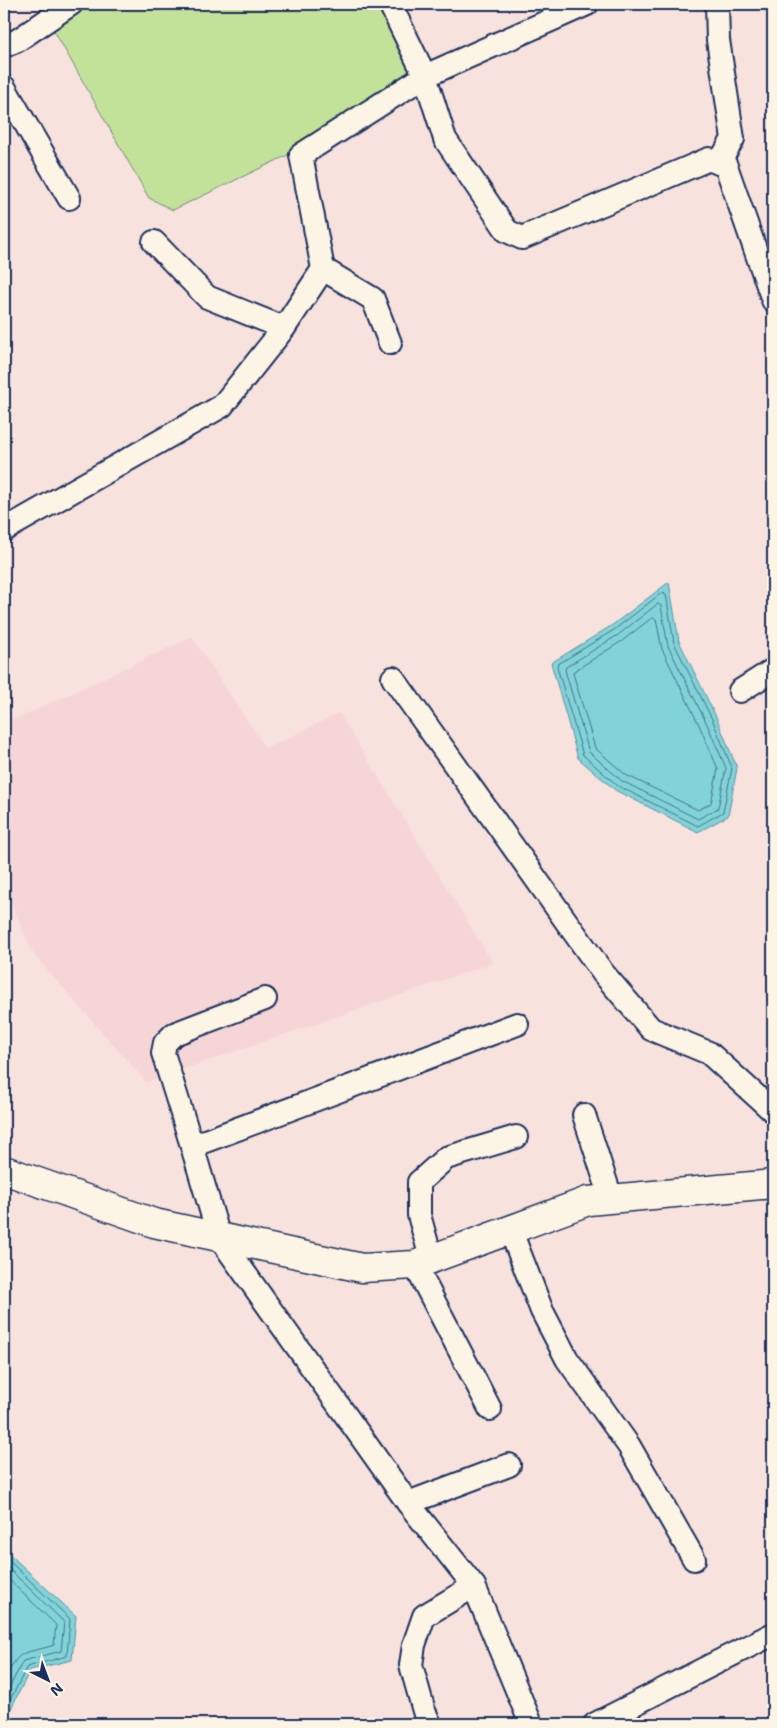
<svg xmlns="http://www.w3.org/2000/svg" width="777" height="1728" font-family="'Shantell Sans',sans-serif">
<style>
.built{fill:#f6d5d7}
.green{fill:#c3e299;stroke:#6f887c}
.water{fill:#82d3d8;stroke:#5991a7}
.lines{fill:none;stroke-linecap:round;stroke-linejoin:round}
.shore{stroke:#44718f;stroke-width:1}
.street-casing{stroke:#1b2f5e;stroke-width:26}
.secondary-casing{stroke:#1b2f5e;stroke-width:31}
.street{stroke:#fcf5e5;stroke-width:22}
.secondary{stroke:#fcf5e5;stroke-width:28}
</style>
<rect width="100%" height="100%" fill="#f8e2dd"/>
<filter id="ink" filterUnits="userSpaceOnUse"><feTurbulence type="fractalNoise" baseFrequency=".02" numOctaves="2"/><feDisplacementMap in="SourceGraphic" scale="10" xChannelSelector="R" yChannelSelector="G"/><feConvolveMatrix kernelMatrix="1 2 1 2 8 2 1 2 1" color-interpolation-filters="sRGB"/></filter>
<g filter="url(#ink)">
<path class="built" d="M 192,637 L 266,749 L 339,713 L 493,963 L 146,1082 L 34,955 L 4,887 L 4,710 L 14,720 Z"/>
<path class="green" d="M 87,4 L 380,4 L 412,72 L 290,154 L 173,210 L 149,198 L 52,27 Z"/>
<g class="water">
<path d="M 669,582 L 679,641 L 717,719 L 737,768 L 728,816 L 698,832 L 615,790 L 578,758 L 551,663 L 611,626 Z"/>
<path d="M 4,1549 L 76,1616 L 72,1660 L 30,1670 L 4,1723 Z"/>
</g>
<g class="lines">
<g class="shore">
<path d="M 662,593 L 666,594 L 674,643 L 713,721 L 732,768 L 723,812 L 698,826 L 618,786 L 583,755 L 557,667 L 558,664 L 614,630 Z"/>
<path d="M 658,604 L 661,606 L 668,646 L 707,724 L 726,768 L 718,808 L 698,819 L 622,781 L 589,752 L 565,670 L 566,667 L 618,635 Z"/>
<path d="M 652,618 L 656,619 L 662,649 L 700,727 L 718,769 L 711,803 L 698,810 L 626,775 L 595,748 L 573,673 L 574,671 L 622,641 Z"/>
<path d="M 4,1556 L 70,1619 L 67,1656 L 27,1667 L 4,1712"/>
<path d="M 4,1564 L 64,1622 L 61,1651 L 23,1661 L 4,1698"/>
<path d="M 4,1575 L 56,1625 L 54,1645 C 20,1656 21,1646 4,1681"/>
</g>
<defs>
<g id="street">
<path d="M 390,4 L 425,76 L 445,139 L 507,231 L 522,238 L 709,159 L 726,166 L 773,300"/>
<path d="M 717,4 L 718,40 L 733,139 L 719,163"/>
<path d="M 4,46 L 18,40 L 71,4"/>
<path d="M 4,87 L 69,198"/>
<path d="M 154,242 L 207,297 L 284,328"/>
<path d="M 323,269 L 373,299 L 390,343"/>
<path d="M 4,530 L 222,406 L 284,328 L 323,269 L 301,155 L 425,76 L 587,4"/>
<path d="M 393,678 L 603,973 L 651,1029 L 709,1053 L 773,1111"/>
<path d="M 740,691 L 773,670"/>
<path d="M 584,1115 L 611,1198"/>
<path d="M 192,1146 L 163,1053 L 165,1043 L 174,1034 L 265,999"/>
<path d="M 510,1229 L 542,1311 L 567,1359 L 629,1446 L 694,1559"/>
<path d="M 431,1258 L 419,1215 L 419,1182 L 446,1158 L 516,1137"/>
<path d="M 415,1265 L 490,1409"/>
<path d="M 408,1503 L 219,1237 L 192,1146 L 517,1024"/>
<path d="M 474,1586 L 531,1724"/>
<path d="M 430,1724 L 424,1711 L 411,1665 L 414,1645 L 424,1616 L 474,1586 L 408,1503 L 509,1465"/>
<path d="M 595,1724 L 773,1634"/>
</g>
<path id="secondary" d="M 4,1170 L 154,1223 L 362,1268 L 415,1265 L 588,1201 L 773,1184"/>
</defs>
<use href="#street" class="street-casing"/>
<use href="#secondary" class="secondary-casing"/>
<use href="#street" class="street"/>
<use href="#secondary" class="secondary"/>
</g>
</g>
<rect width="777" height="1728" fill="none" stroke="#fcf5e5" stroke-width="20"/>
<rect x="10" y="10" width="757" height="1708" fill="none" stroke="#1b2f5e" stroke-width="2" filter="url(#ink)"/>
<g transform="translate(48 1680) rotate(138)" stroke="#fcf5e5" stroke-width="4" paint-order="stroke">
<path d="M0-4L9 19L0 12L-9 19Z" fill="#1b2f5e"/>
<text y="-8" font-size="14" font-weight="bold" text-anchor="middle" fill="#1b2f5e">N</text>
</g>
</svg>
